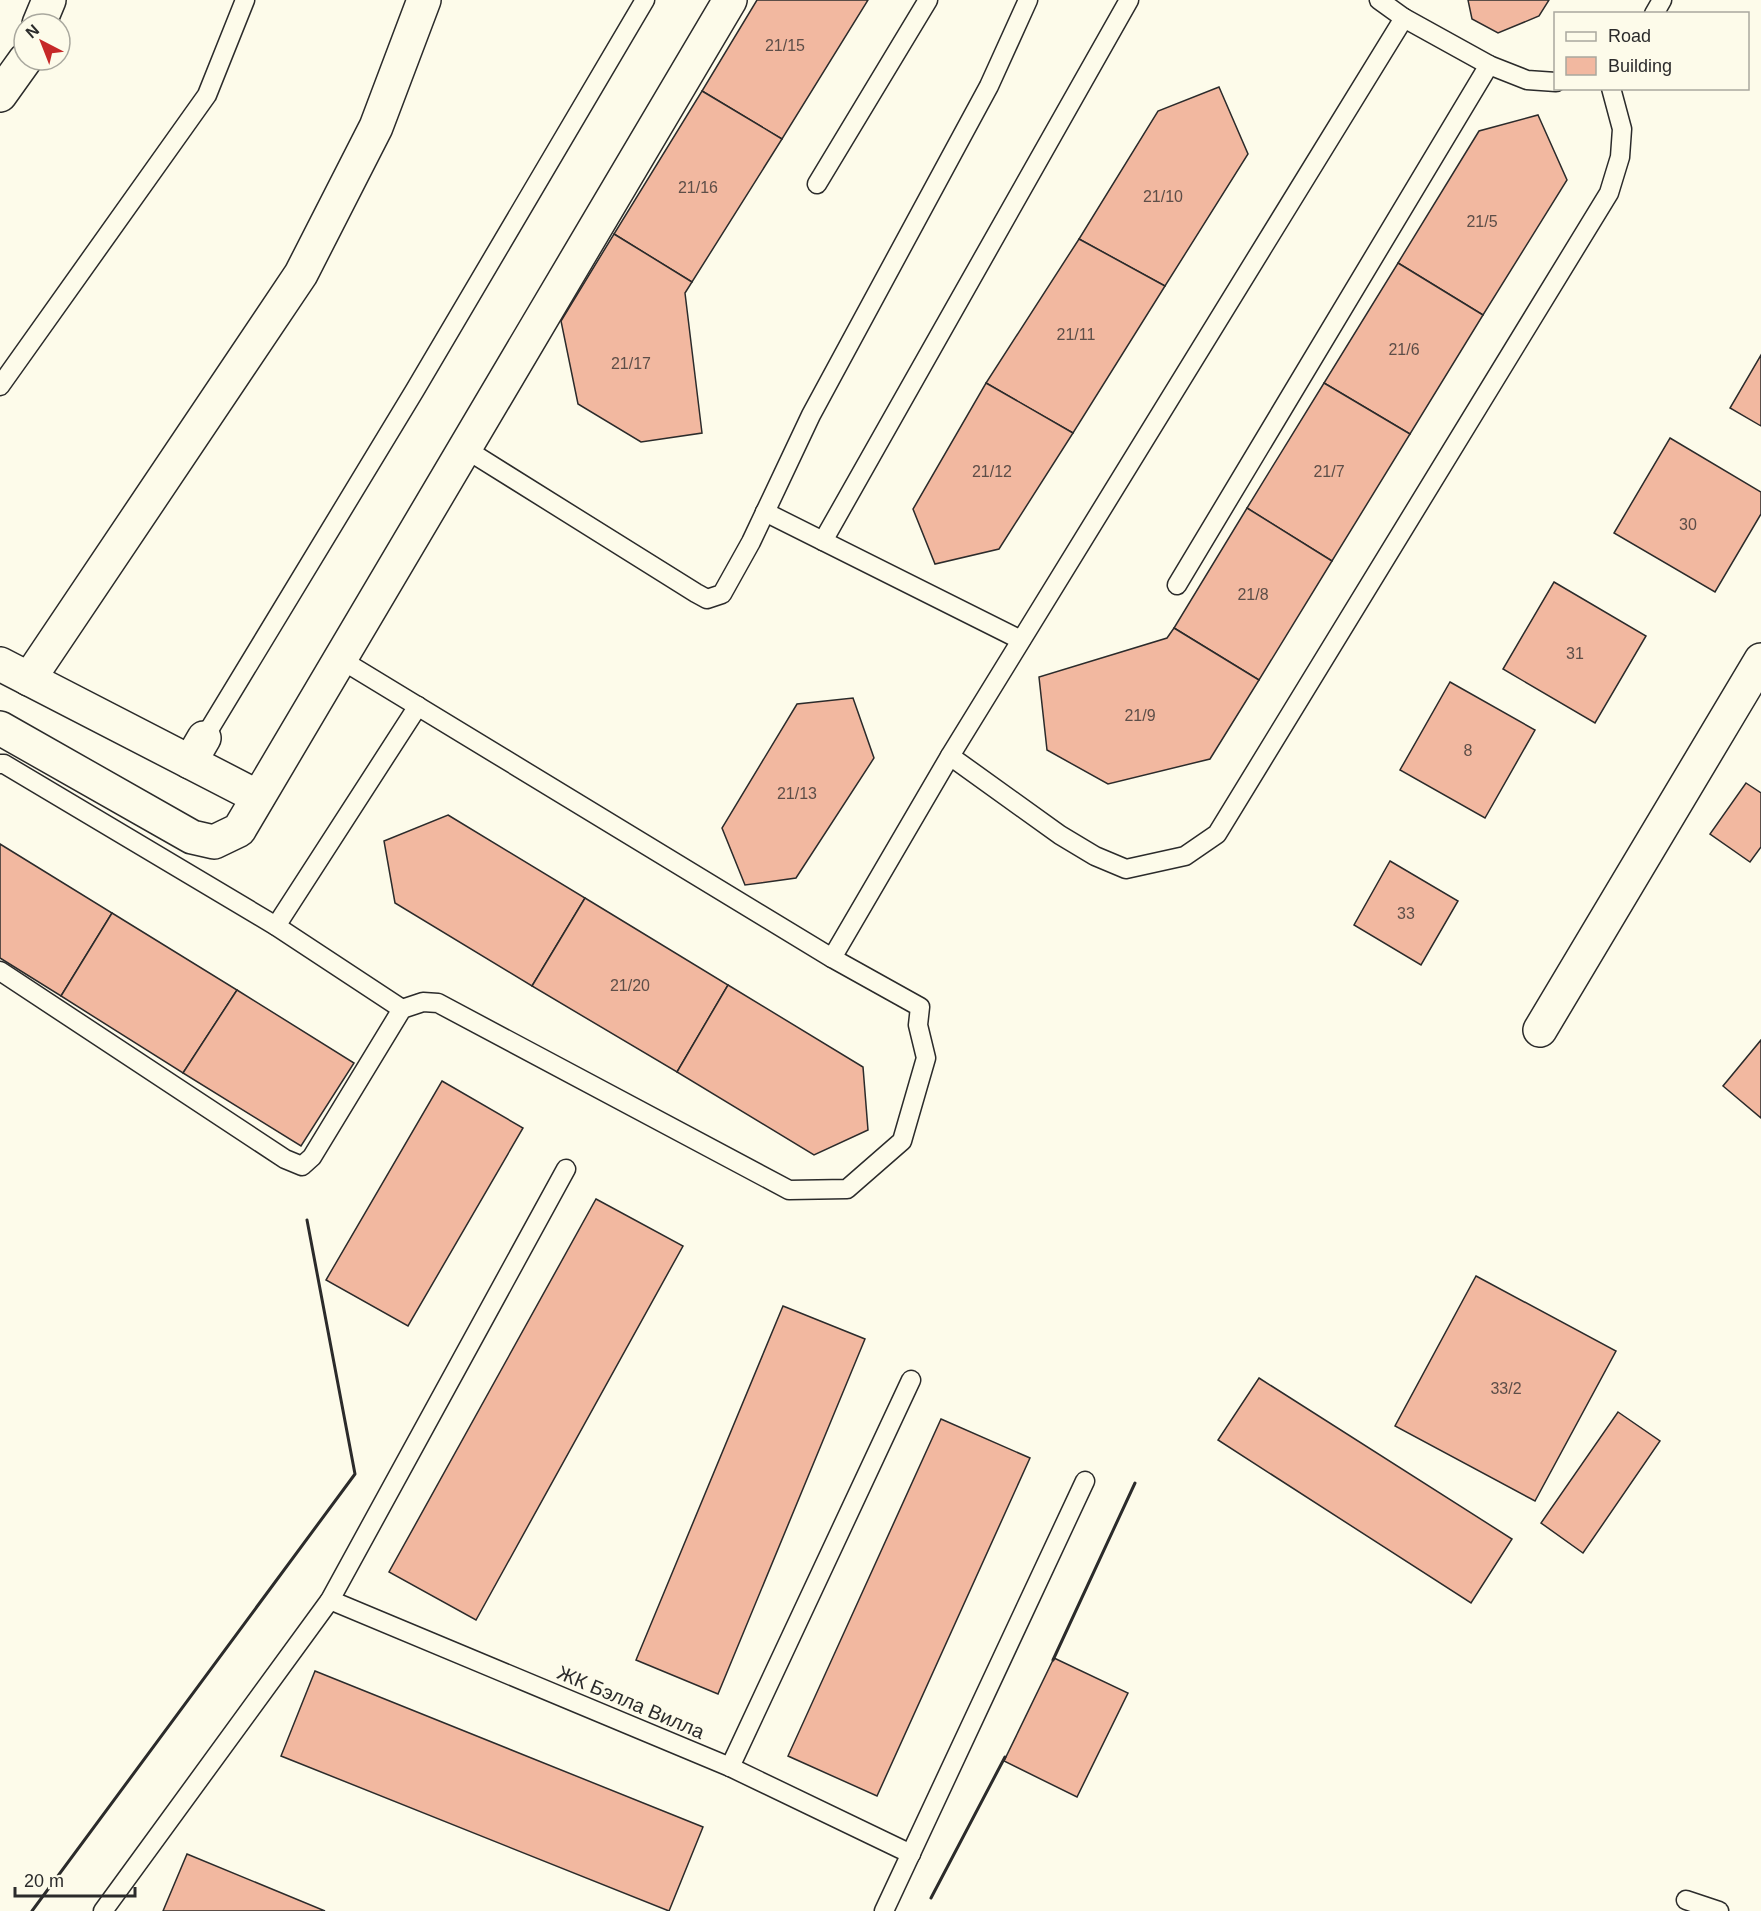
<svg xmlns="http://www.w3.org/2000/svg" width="1761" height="1911" font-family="Helvetica,sans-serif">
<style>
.building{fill:#f2b8a0;stroke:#2b2b2b;stroke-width:1.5}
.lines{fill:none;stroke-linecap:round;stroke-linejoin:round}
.lane-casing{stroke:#2b2b2b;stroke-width:21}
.street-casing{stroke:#2b2b2b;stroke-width:36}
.lane{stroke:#fdfbea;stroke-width:18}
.street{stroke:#fdfbea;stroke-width:33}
.wall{stroke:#2b2b2b;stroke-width:3}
.labels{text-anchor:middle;stroke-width:4.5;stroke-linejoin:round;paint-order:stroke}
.number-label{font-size:16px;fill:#5d4e48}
.street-label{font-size:20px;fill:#2b2b2b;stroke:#fdfbea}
</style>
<rect width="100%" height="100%" fill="#fdfbea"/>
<g class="building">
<path d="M 757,0 L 868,0 L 782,139 L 702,91 Z"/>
<path d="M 1468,0 L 1549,0 L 1539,16 L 1498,33 L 1472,19 Z"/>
<path d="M 1219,87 L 1248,154 L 1165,286 L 1079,239 L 1158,111 Z"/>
<path d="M 702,91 L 782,139 L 692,282 L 614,234 Z"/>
<path d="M 1538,115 L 1567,180 L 1483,315 L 1398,263 L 1479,131 Z"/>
<path d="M 614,234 L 692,282 L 685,293 L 702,433 L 641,442 L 578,404 L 561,321 Z"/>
<path d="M 1079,239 L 1165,286 L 1073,433 L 986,383 Z"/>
<path d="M 1398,263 L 1483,315 L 1410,434 L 1324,383 Z"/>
<path d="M 1761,355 L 1761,426 L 1730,408 Z"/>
<path d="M 986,383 L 1073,433 L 999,549 L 935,564 L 913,509 Z"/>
<path d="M 1324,383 L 1410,434 L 1332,561 L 1247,508 Z"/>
<path d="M 1670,438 L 1761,492 L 1761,514 L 1715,592 L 1614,533 Z"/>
<path d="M 1247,508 L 1332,561 L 1259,680 L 1174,628 Z"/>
<path d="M 1554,582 L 1646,636 L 1595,723 L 1503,669 Z"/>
<path d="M 1174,628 L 1259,680 L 1210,759 L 1108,784 L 1047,750 L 1039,677 L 1167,638 Z"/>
<path d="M 1450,682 L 1535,730 L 1485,818 L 1400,770 Z"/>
<path d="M 853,698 L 874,758 L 796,878 L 745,885 L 722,828 L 797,704 Z"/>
<path d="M 1746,783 L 1761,793 L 1761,847 L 1750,862 L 1710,834 Z"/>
<path d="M 448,815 L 585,898 L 532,986 L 395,903 L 384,841 Z"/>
<path d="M 0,844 L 112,913 L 61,996 L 0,958 Z"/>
<path d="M 1390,861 L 1458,901 L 1421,965 L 1354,925 Z"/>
<path d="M 585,898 L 728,985 L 677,1072 L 532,986 Z"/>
<path d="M 112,913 L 237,990 L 183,1073 L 61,996 Z"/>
<path d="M 728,985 L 863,1067 L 868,1130 L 814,1155 L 677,1072 Z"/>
<path d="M 237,990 L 354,1063 L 301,1146 L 183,1073 Z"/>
<path d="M 1761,1040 L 1761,1118 L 1723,1086 Z"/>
<path d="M 442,1081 L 523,1128 L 408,1326 L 326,1280 Z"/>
<path d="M 596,1199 L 683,1246 L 476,1620 L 389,1572 Z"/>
<path d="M 1476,1276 L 1616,1351 L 1535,1501 L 1395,1426 Z"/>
<path d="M 783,1306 L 865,1339 L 718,1694 L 636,1660 Z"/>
<path d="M 1259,1378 L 1512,1539 L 1471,1603 L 1218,1440 Z"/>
<path d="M 1618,1412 L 1660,1441 L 1583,1553 L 1541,1523 Z"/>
<path d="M 941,1419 L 1030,1458 L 877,1796 L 788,1756 Z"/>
<path d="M 1054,1658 L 1128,1693 L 1077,1797 L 1004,1761 Z"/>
<path d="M 315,1671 L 703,1827 L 669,1911 L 281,1756 Z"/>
<path d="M 187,1854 L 325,1911 L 163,1911 Z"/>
</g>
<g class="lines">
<defs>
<g id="lane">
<path d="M 1654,14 L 1662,0"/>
<path d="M 1404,18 L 1489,65 L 1527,80 L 1556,82"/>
<path d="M 817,184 L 928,0"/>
<path d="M 0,386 L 207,95 L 245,0"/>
<path d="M 464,448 L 696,593 L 707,599 L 722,594 L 751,542 L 811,415 L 989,86 L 1028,0"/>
<path d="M 765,512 L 1021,640"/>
<path d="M 823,541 L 1129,0"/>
<path d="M 1177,585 L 1489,65"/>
<path d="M 204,738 L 415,390 L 645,0"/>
<path d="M 950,756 L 1060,835 L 1095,856 L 1126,869 L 1185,856 L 1217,834 L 1609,193 L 1620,157 L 1622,129 L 1611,88"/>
<path d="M 0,764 L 4,764 L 276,926 L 402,1009"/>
<path d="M 276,926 L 418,706"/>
<path d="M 832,958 L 950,756 L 1404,18 L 1379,0"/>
<path d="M 0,971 L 285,1159 L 302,1166 L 312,1157 L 402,1009 L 423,1002 L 438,1003 L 789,1190 L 847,1189 L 902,1141 L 926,1058 L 918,1025 L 920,1007 L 832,958 L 340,659"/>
<path d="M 330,1600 L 730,1767 L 911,1854"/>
<path d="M 730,1767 L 911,1380"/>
<path d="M 1686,1900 L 1719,1911"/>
<path d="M 103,1911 L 330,1600 L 566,1169"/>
<path d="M 884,1911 L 1085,1481"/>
</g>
<g id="street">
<path d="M 39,24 L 49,0"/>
<path d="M 0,95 L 25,60"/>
<path d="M 0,664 L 258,797"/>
<path d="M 29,679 L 301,274 L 376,127 L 424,0"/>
<path d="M 0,728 L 192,837 L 214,842 L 239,830 L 730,0"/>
<path d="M 190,762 L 204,738"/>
<path d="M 1540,1030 L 1761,660"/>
</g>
</defs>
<use href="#lane" class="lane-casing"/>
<use href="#street" class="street-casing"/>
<use href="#lane" class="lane"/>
<use href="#street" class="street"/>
<g class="wall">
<path d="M 1053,1660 L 1135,1483"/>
<path d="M 931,1898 L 1005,1757"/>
<path d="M 32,1911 L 355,1474 L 307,1220"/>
</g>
</g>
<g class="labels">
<g class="number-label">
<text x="785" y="51">21/15</text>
<text x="698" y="193">21/16</text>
<text x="1163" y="202">21/10</text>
<text x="1482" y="227">21/5</text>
<text x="1076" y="340">21/11</text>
<text x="1404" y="355">21/6</text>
<text x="631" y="369">21/17</text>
<text x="992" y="477">21/12</text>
<text x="1329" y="477">21/7</text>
<text x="1688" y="530">30</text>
<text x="1253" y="600">21/8</text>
<text x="1575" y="659">31</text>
<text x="1140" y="721">21/9</text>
<text x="1468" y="756">8</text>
<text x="797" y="799">21/13</text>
<text x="1406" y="919">33</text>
<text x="630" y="991">21/20</text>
<text x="1506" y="1394">33/2</text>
</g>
<g class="street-label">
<text transform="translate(631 1702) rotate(23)" y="7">ЖК Бэлла Вилла</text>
</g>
</g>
<rect x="1554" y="12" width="195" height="78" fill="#fdfbea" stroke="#a9a89e" stroke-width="1.5"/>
<rect x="1566" y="32" width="30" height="9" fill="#fdfbea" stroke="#a9a89e" stroke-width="1.5"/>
<text x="1608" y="42" font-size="18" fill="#2b2b2b">Road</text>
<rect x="1566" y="57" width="30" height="18" fill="#f2b8a0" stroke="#a9a89e" stroke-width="1.5"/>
<text x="1608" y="72" font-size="18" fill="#2b2b2b">Building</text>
<g transform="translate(42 42) rotate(318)"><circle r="28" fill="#fdfbea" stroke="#a9a89e" stroke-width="1.5"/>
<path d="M0-4.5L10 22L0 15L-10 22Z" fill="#c62828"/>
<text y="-9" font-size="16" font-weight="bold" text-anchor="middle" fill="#2b2b2b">N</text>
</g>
<path d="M15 1887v9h120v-9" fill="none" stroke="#2b2b2b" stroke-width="3"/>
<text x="24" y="1887" font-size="18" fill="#2b2b2b" stroke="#fdfbea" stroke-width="4.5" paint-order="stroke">20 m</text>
</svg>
